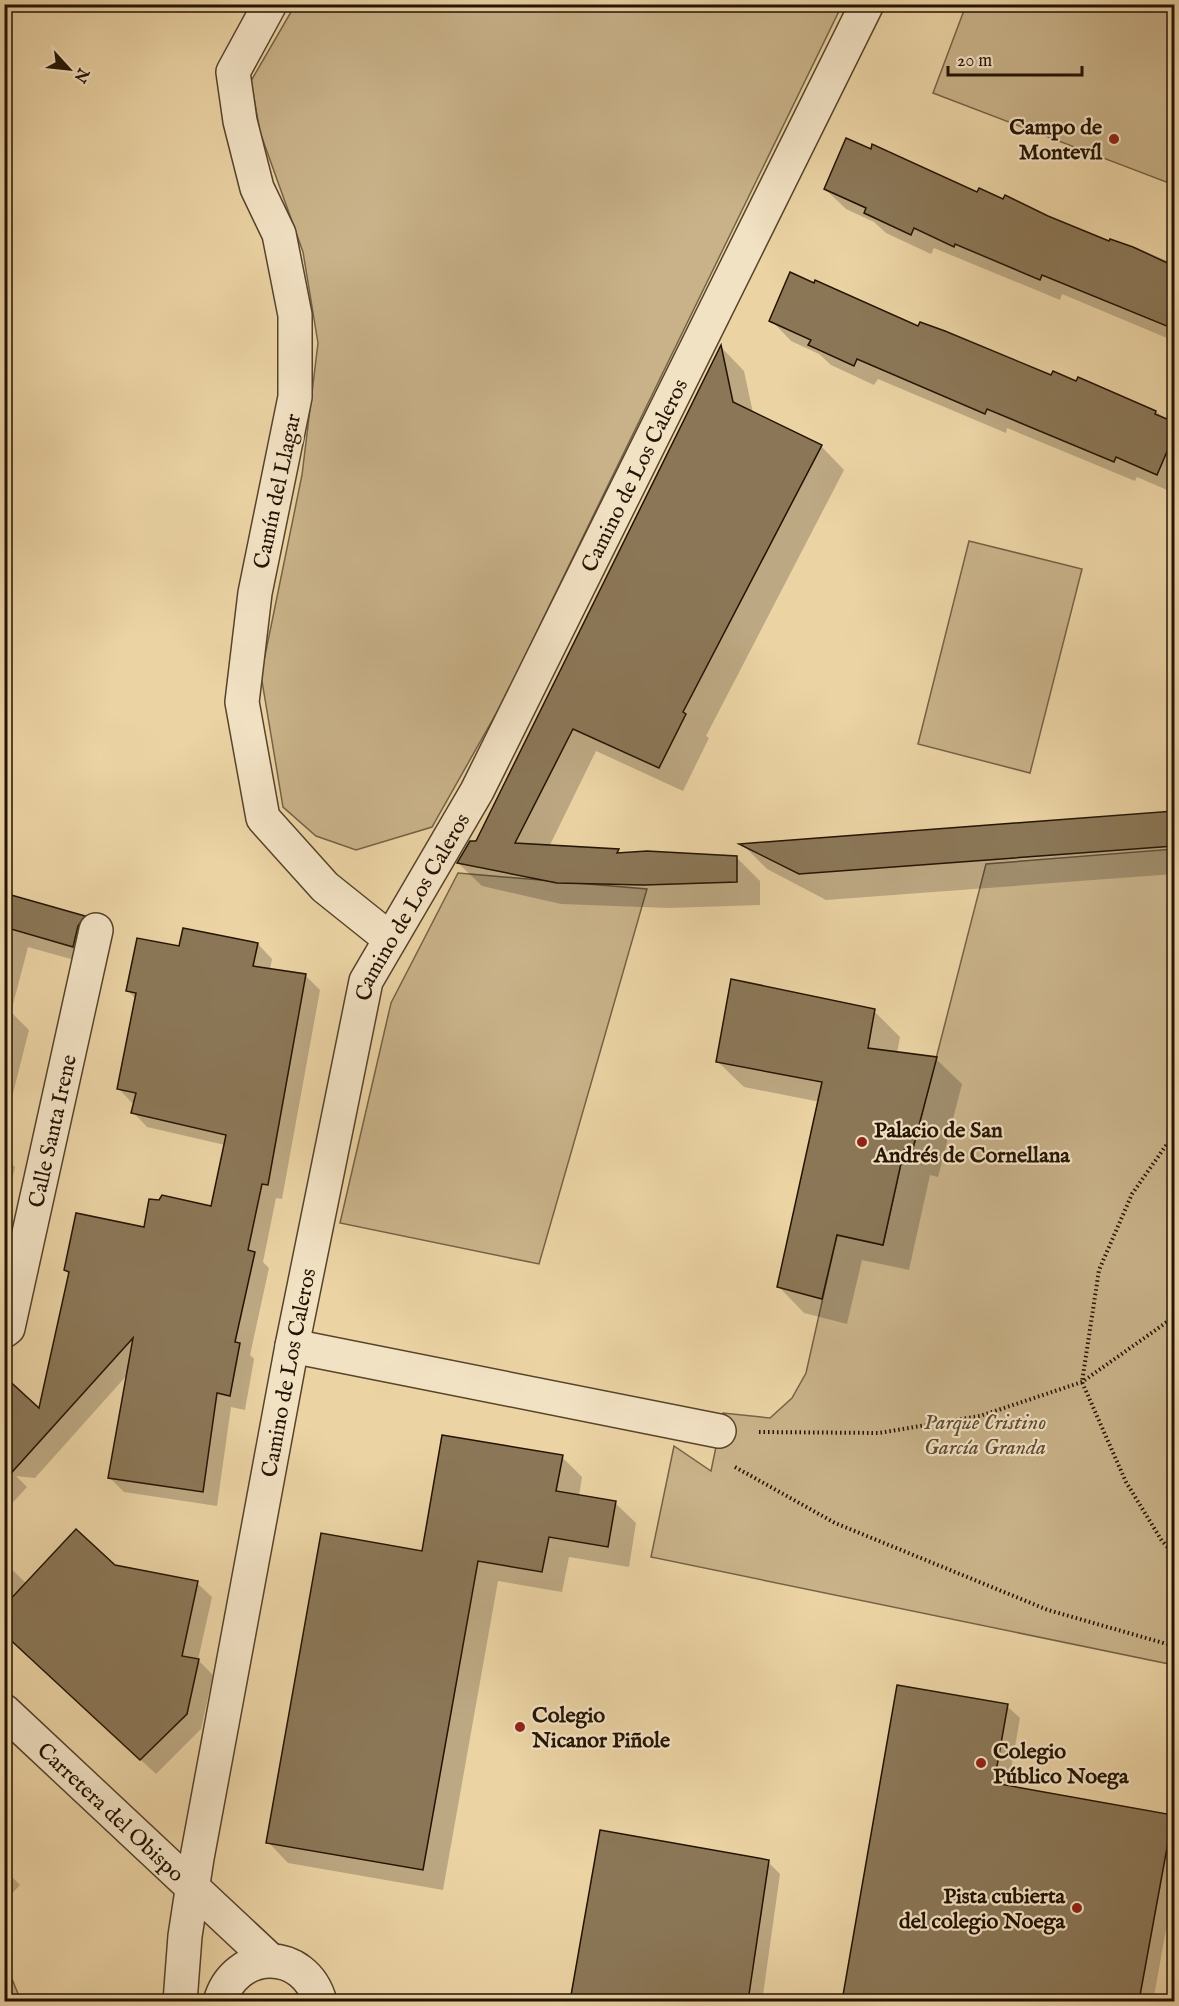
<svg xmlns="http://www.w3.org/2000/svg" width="1179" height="2006" font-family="'IM FELL English',serif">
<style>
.green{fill:#c9b289;stroke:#766246;stroke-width:1.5}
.shadow{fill:#0003}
.building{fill:#8b7757;stroke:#241303;stroke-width:1.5}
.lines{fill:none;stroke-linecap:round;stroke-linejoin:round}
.minor-casing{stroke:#56432b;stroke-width:36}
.path{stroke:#241303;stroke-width:4;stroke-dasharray:1.5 3;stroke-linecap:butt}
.minor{stroke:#f2e2c4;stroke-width:33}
.poi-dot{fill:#8f2418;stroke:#f2e2c4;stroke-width:2}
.labels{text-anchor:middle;stroke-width:4.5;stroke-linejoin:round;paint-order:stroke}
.poi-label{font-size:22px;font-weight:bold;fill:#241303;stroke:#f2e2c4;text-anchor:start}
.street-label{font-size:22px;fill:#241303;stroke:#f2e2c4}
.park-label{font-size:22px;font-style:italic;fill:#5e4b32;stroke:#f2e2c4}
</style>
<rect width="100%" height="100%" fill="#ebd3a4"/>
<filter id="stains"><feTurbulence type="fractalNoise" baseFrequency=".00333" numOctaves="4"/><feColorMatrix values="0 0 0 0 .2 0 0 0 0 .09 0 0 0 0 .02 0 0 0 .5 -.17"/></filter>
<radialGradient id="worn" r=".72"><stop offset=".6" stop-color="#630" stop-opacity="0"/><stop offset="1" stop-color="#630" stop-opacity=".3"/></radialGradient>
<g class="green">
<path d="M 295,5 L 842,5 L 502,703 L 432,827 L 356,850 L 316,836 L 283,807 L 261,675 L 302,475 L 318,343 L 303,252 L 260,132 L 251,81 Z"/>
<path d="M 966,5 L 1174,5 L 1174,185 L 933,93 Z"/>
<path d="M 969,541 L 1082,569 L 1030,773 L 918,744 Z"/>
<path d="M 1174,849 L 1174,1665 L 651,1557 L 674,1446 L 711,1471 L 723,1413 L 770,1418 L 792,1398 L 806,1373 L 837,1235 L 883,1245 L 904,1150 L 912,1152 L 986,864 Z"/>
<path d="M 458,873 L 647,889 L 539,1264 L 340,1223 L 391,1003 Z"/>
<path d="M 5,1962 L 21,2001 L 5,2001 Z"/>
</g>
<g class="shadow">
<path d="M 825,189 L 978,194 L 1110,243 L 1133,250 L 1135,247 L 1174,264 L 1174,341 L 1062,294 L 1060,300 L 934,248 L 931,254 L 886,233 L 874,222 L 846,209 Z"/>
<path d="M 771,320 L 919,328 L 1051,377 L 1077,383 L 1079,379 L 1156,412 L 1174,424 L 1174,493 L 1137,477 L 1135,481 L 1007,428 L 1006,433 L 878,379 L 874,385 L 831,365 L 819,354 L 791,341 Z"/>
<path d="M 722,348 L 744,371 L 753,413 L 821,446 L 844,470 L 706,736 L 709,738 L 683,791 L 596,751 L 549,847 L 618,851 L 622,854 L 737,858 L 760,881 L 760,905 L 669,908 L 561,904 L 482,886 L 458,863 L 477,843 Z"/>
<path d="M 1174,812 L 1174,874 L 826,900 L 767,869 L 743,845 Z"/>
<path d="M 4,894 L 84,917 L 103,936 L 92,965 L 28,947 L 11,1012 L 29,1030 L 4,1129 Z"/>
<path d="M 258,944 L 272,959 L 270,970 L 305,975 L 320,990 L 282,1199 L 276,1198 L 263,1262 L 269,1268 L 250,1355 L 254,1359 L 245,1410 L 231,1407 L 217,1506 L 124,1492 L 109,1477 L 128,1374 L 35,1478 L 16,1476 L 27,1487 L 4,1512 L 4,1402 L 40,1411 L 70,1275 L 66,1270 L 145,1229 L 213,1208 L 225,1145 L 147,1127 L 133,1112 L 133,1104 L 119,1089 L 136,999 L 128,991 L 180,948 Z"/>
<path d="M 874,1011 L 900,1037 L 897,1053 L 936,1059 L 962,1084 L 938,1177 L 930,1175 L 909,1270 L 862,1260 L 847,1324 L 804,1313 L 779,1287 L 820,1102 L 744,1087 L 718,1062 Z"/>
<path d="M 4,1157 L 15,1167 L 4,1214 Z"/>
<path d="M 562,1457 L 582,1477 L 579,1496 L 615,1503 L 636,1523 L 629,1567 L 569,1557 L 562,1592 L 498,1581 L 443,1890 L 288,1863 L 268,1842 L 424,1553 Z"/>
<path d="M 4,1562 L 27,1584 L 114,1567 L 197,1583 L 212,1597 L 198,1660 L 213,1675 L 201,1729 L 156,1774 L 4,1633 Z"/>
<path d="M 898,1686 L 1007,1706 L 1020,1718 L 1008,1787 L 1174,1819 L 1174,1885 L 1153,2002 L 843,2002 Z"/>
<path d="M 601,1832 L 768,1862 L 780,1874 L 762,2002 L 571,2002 Z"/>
<path d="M 4,1840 L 12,1848 L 4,1857 Z"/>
<path d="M 4,1869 L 20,1885 L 4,1902 Z"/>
</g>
<g class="building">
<path d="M 846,138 L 871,149 L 872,144 L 977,192 L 979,188 L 1003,199 L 1005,195 L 1048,216 L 1109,241 L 1110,239 L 1133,247 L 1174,266 L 1174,329 L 1042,275 L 1040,280 L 955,244 L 954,247 L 914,228 L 911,235 L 864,213 L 866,208 L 824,189 Z"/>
<path d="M 790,272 L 814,283 L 815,280 L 918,326 L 920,322 L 945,331 L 1051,375 L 1053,371 L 1076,381 L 1078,377 L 1156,411 L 1155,414 L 1174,422 L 1174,435 L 1157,475 L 1116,457 L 1114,462 L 987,409 L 985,414 L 857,359 L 854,366 L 808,345 L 811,340 L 769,321 Z"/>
<path d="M 721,345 L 733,402 L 822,445 L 683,712 L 686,714 L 659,768 L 573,729 L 515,843 L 619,849 L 617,853 L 647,851 L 737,856 L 737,882 L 644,885 L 557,883 L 457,863 L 470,841 L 476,841 Z"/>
<path d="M 1174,811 L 1174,846 L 799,874 L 739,844 Z"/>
<path d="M 4,893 L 85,916 L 78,926 L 73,947 L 4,927 Z"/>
<path d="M 183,928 L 258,943 L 253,966 L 306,974 L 268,1185 L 262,1184 L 248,1250 L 255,1252 L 235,1342 L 240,1343 L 230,1396 L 217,1393 L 203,1492 L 108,1478 L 133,1338 L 4,1481 L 4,1376 L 39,1408 L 69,1272 L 64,1270 L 76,1213 L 144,1227 L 149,1199 L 159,1200 L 162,1195 L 211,1206 L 226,1135 L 131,1113 L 136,1093 L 117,1089 L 136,993 L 126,991 L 137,938 L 179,946 Z"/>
<path d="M 731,979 L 875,1009 L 868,1048 L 937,1057 L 912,1152 L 904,1150 L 883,1245 L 837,1235 L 822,1299 L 777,1287 L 822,1082 L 716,1062 Z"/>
<path d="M 442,1435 L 563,1455 L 556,1491 L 616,1501 L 608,1547 L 549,1537 L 542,1572 L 478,1561 L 423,1870 L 266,1843 L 321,1533 L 422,1551 Z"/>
<path d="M 76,1529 L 115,1565 L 198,1581 L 182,1656 L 199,1659 L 187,1714 L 140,1760 L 4,1634 L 4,1606 Z"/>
<path d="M 897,1685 L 1008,1704 L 994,1783 L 1173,1815 L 1139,2001 L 842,2001 Z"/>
<path d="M 600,1830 L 769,1860 L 748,2001 L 570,2001 Z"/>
</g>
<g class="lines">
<defs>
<g id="minor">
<path d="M 270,4 L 233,72 L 240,121 L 257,188 L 279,234 L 295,315 L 295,397 L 255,593 L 242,702 L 263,818 L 325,887 L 390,939"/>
<path id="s1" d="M 4,1331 L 8,1328 L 96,930"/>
<path d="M 292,1346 L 719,1431"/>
<path id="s2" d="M 4,1711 L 270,1960"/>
<path id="s3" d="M 180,2002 L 185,1936 L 197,1858 L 292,1346 L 366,981 L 477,791 L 867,4"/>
<path d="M 220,2002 C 235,1948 305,1947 320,2002"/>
</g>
</defs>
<use href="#minor" class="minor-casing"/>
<g class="path">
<path d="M 1174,1134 L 1132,1194 L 1099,1270 L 1082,1382 L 1126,1482 L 1162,1541 L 1174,1554"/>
<path d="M 759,1432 L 879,1433 L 980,1416 L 1082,1382 L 1174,1317"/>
<path d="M 735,1467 L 835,1523 L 1048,1610 L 1174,1646"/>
</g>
<use href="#minor" class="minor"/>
</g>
<g class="poi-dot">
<circle cx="1114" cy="139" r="6"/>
<circle cx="862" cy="1142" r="6"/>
<circle cx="520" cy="1727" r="6"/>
<circle cx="981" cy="1763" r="6"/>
<circle cx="1077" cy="1908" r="6"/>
</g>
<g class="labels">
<g class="poi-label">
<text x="1102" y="134" text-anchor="end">Campo de<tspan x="1102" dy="25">Montevíl</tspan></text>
<text x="874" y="1137">Palacio de San<tspan x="874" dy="25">Andrés de Cornellana</tspan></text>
<text x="532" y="1722">Colegio<tspan x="532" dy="25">Nicanor Piñole</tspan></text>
<text x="993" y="1758">Colegio<tspan x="993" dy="25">Público Noega</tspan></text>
<text x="1065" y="1903" text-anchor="end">Pista cubierta<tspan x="1065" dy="25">del colegio Noega</tspan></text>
</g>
<g class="street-label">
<text dy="8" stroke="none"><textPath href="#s3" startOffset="1611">Camino de Los Caleros</textPath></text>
<text transform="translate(276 491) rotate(-78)" y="8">Camín del Llagar</text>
<text dy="8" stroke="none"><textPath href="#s3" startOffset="1125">Camino de Los Caleros</textPath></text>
<text dy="8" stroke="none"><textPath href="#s1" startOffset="207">Calle Santa Irene</textPath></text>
<text dy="8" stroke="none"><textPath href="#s3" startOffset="639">Camino de Los Caleros</textPath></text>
<text dy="8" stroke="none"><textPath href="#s2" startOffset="147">Carretera del Obispo</textPath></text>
</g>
<g class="park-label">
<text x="985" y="1429">Parque Cristino<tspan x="985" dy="25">García Granda</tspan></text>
</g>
</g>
<rect width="1179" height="2006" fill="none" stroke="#ebd3a4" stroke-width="24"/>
<rect x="6" y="6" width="1167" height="1994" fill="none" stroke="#241303" stroke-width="3"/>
<rect x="12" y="12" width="1155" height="1982" fill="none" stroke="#241303" stroke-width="1.5"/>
<g transform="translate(69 69) rotate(117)" stroke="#f2e2c4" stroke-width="4.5" paint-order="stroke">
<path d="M0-4.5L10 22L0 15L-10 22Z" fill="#241303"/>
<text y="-9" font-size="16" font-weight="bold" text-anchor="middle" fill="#241303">N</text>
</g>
<path d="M948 66v9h134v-9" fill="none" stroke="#241303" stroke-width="3"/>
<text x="957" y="66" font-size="18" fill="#241303" stroke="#f2e2c4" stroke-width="4.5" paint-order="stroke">20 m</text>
<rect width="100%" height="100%" filter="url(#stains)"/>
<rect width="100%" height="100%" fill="url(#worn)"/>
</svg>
